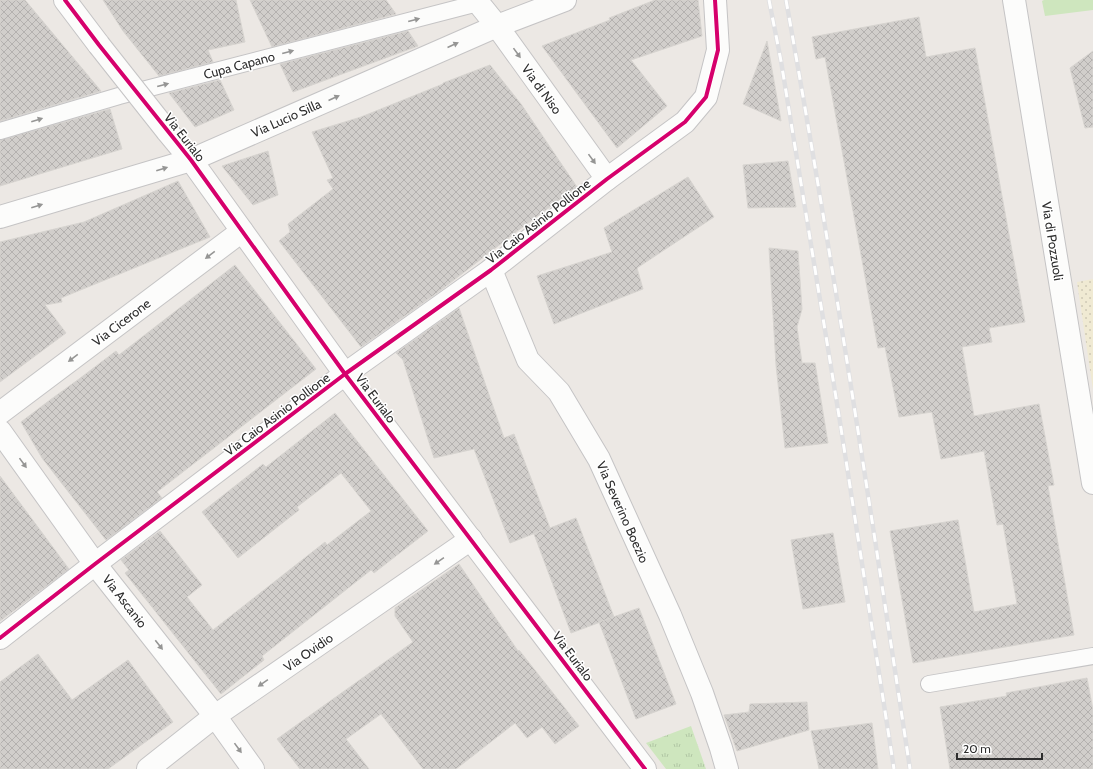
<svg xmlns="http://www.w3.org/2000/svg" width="1093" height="769" font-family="Cabin,sans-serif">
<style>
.grass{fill:#cee6be}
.sand{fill:url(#sand-dots)}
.park{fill:url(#park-tufts)}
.building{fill:url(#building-cross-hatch);stroke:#d7d4d0}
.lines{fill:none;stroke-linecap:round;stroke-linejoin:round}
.lane-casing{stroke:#c5c4c5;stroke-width:18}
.street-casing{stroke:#c5c4c5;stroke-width:24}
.secondary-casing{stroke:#c5c4c5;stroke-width:24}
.lane{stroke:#fcfcfb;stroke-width:16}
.street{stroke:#fcfcfb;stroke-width:22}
.secondary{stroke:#fcfcfb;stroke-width:22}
.rail-casing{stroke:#dfdfe1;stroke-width:4.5}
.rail{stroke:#fff;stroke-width:3;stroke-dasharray:9;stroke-linecap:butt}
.street-bridge-casing{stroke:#c5c4c5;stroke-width:24;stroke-linecap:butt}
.street-bridge{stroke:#fcfcfb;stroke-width:22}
.cycleway-casing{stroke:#fff;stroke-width:6}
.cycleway{stroke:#d6006c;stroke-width:4}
.oneway{fill:#959594}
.labels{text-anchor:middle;stroke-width:3;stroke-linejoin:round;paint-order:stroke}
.street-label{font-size:13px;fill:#2e2e2e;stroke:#fff}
</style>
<defs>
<pattern id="sand-dots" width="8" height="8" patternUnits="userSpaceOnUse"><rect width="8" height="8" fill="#f0ead3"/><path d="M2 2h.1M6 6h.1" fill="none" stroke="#cec9b5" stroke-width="1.8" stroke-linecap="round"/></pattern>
<pattern id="park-tufts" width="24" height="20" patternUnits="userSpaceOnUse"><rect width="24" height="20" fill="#cee6be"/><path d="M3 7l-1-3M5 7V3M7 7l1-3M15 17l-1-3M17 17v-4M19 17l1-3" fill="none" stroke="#b1c6a4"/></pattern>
<pattern id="building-cross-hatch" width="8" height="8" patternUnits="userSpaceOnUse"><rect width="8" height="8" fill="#d1cecb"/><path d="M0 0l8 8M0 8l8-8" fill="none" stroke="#b4b1af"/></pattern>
</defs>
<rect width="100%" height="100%" fill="#ece8e4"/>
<path class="grass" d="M 1044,0 L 1093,0 L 1093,10 L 1045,16 L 1042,1 Z"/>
<path class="sand" d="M 1093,279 L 1093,390 L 1077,282 Z"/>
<path class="park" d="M 691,726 L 706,769 L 666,769 L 646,743 Z"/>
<g class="building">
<path d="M 0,0 L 25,0 L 101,91 L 0,121 Z"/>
<path d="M 103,0 L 236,0 L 245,42 L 208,50 L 213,62 L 159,76 L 123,31 Z"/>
<path d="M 250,0 L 386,0 L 396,14 L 272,47 Z"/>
<path d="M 655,0 L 698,0 L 702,36 L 631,60 L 667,106 L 617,148 L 542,46 L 610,20 L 609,18 Z"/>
<path d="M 919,17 L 926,57 L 975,48 L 1025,322 L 989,328 L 992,342 L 962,347 L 974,416 L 1039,404 L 1054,485 L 1048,486 L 1074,635 L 913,663 L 890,531 L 958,520 L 974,612 L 1017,604 L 1003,524 L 997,525 L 984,451 L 941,459 L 932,412 L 899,417 L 885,347 L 878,348 L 825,57 L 816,59 L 812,37 Z"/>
<path d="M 408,31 L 418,46 L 293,92 L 280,64 Z"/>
<path d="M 767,41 L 781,121 L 743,104 Z"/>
<path d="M 1093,51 L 1093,127 L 1085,128 L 1070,68 Z"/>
<path d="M 490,65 L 521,104 L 577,187 L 520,229 L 441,290 L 361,347 L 279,241 L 290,232 L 288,224 L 333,189 L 327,180 L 333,178 L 312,132 L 361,117 L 443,84 L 443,83 Z"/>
<path d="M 220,80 L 234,110 L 195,127 L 169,93 Z"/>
<path d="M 110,109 L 122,149 L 0,186 L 0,140 Z"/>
<path d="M 268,151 L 278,195 L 253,205 L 222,166 Z"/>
<path d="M 788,161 L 796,207 L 748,208 L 743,165 Z"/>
<path d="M 688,177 L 714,217 L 637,268 L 643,289 L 554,324 L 537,276 L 612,252 L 604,228 Z"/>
<path d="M 178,181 L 210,237 L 61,298 L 62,302 L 45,305 L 66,333 L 0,382 L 0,242 L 84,222 Z"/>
<path d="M 769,248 L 798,251 L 802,309 L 797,327 L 802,363 L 815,363 L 828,443 L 785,448 L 776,365 Z"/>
<path d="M 235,265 L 316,369 L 157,492 L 162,498 L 106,540 L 42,458 L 21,422 L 50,400 L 79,379 L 116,351 L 119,355 Z"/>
<path d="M 459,308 L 504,438 L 514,434 L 550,528 L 576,518 L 614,617 L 571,633 L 534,534 L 543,530 L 510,543 L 474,449 L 434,458 L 403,360 L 396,353 Z"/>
<path d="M 335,413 L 428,531 L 374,573 L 371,570 L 262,656 L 264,660 L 221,694 L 125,573 L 129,570 L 121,560 L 160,531 L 202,585 L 187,597 L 213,630 L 325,542 L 327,545 L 371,511 L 341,473 L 297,507 L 299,510 L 238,558 L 202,512 L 263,464 L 266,467 Z"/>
<path d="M 0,476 L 69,569 L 0,621 Z"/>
<path d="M 833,533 L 845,602 L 803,609 L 791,540 Z"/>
<path d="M 459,564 L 518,651 L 519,650 L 579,726 L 555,744 L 542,727 L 527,738 L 515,723 L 456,769 L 423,769 L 381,714 L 346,739 L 369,769 L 300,769 L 277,739 L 413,642 L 395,616 L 395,608 Z"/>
<path d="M 639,608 L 676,704 L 636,719 L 599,622 Z"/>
<path d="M 38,654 L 72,700 L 128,660 L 173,722 L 108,769 L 0,769 L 0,682 Z"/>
<path d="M 1087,678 L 1093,710 L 1093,769 L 950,769 L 940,707 L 1007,696 L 1006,693 Z"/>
<path d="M 807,702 L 809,730 L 737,751 L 724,715 L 749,712 L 750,704 Z"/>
<path d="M 872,723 L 878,769 L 819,769 L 811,731 Z"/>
</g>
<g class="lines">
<defs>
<g id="lane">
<path d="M 0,131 L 119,96 L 478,3"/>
<path d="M 929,684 L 1093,656"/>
</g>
<g id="street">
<path d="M 65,0 L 99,45"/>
<path d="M 476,0 L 497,26 L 607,179"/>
<path d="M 167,131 L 191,160 L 345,374 L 645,769"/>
<path d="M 0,217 L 191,160 L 497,26 L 565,0"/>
<path d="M 491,270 L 528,360 L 559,392 L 599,459 L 670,615 L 702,693 L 721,748 L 727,769"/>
<path d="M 0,413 L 242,231"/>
<path d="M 0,431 L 95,564 L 215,716 L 253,769"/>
<path d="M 0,638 L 95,564 L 345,374 L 491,270 L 607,179 L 685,122 L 706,97 L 718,50 L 715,0"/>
<path d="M 148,769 L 215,716 L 471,539"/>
</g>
<path id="secondary" d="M 1014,0 L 1093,483"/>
</defs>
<use href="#lane" class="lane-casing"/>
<use href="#street" class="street-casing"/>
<use href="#secondary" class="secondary-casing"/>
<use href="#lane" class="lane"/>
<use href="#street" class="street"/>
<use href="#secondary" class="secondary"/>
<defs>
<g id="rail">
<path d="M 769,0 L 781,61 L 840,422 L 894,769"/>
<path d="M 786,0 C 832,256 871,512 910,769"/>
</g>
</defs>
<use href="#rail" class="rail-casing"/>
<use href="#rail" class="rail"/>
<defs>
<path id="street-bridge" d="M 99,45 L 167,131"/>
</defs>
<use href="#street-bridge" class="street-bridge-casing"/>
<use href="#street-bridge" class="street-bridge"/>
<defs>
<g id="cycleway">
<path d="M 65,0 L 99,45 L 191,160 L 345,374 L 645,769"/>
<path d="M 0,638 L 95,564 L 345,374 L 491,270 L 607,179 L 685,122 L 706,97 L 718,50 L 715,0"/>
</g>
</defs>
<use href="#cycleway" class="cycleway-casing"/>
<use href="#cycleway" class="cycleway"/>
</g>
<defs><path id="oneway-solid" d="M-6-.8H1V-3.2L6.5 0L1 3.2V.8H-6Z"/></defs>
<g class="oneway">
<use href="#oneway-solid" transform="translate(414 20) rotate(-15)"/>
<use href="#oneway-solid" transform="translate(453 45) rotate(-24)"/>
<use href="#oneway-solid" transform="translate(288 52) rotate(-15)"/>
<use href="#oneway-solid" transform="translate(517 53) rotate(54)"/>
<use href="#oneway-solid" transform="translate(163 85) rotate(-15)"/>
<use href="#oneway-solid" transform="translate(334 98) rotate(-24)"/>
<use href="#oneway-solid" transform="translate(37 120) rotate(-17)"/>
<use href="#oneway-solid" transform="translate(592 159) rotate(54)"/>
<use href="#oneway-solid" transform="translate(162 169) rotate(-17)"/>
<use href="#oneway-solid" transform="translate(37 206) rotate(-17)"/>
<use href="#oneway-solid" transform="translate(210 255) rotate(143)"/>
<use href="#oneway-solid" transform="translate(73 358) rotate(143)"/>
<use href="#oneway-solid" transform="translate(23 463) rotate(54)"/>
<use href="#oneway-solid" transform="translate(439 561) rotate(145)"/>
<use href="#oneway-solid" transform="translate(159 645) rotate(52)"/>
<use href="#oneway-solid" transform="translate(263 683) rotate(145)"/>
<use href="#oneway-solid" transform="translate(238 748) rotate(54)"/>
</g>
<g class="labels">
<g class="street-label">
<text transform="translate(239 65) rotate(-15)" y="5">Cupa Capano</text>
<text transform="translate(542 89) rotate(54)" y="5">Via di Niso</text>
<text transform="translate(286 118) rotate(-24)" y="5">Via Lucio Silla</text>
<text transform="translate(185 137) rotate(52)" y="5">Via Eurialo</text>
<text transform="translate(538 221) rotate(-38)" y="5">Via Caio Asinio Pollione</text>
<text transform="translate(1053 241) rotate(81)" y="5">Via di Pozzuoli</text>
<text transform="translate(121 322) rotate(-37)" y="5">Via Cicerone</text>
<text transform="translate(376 398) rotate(53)" y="5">Via Eurialo</text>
<text transform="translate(277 414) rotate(-37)" y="5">Via Caio Asinio Pollione</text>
<text transform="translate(623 512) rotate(66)" y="5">Via Severino Boezio</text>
<text transform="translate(125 601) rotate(52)" y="5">Via Ascanio</text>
<text transform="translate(308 652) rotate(-35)" y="5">Via Ovidio</text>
<text transform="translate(573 656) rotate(53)" y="5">Via Eurialo</text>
</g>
</g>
<path d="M957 753v6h85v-6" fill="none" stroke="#2e2e2e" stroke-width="2"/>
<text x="963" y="753" font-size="12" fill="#2e2e2e" stroke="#ffffff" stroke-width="3" paint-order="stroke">20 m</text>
</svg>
